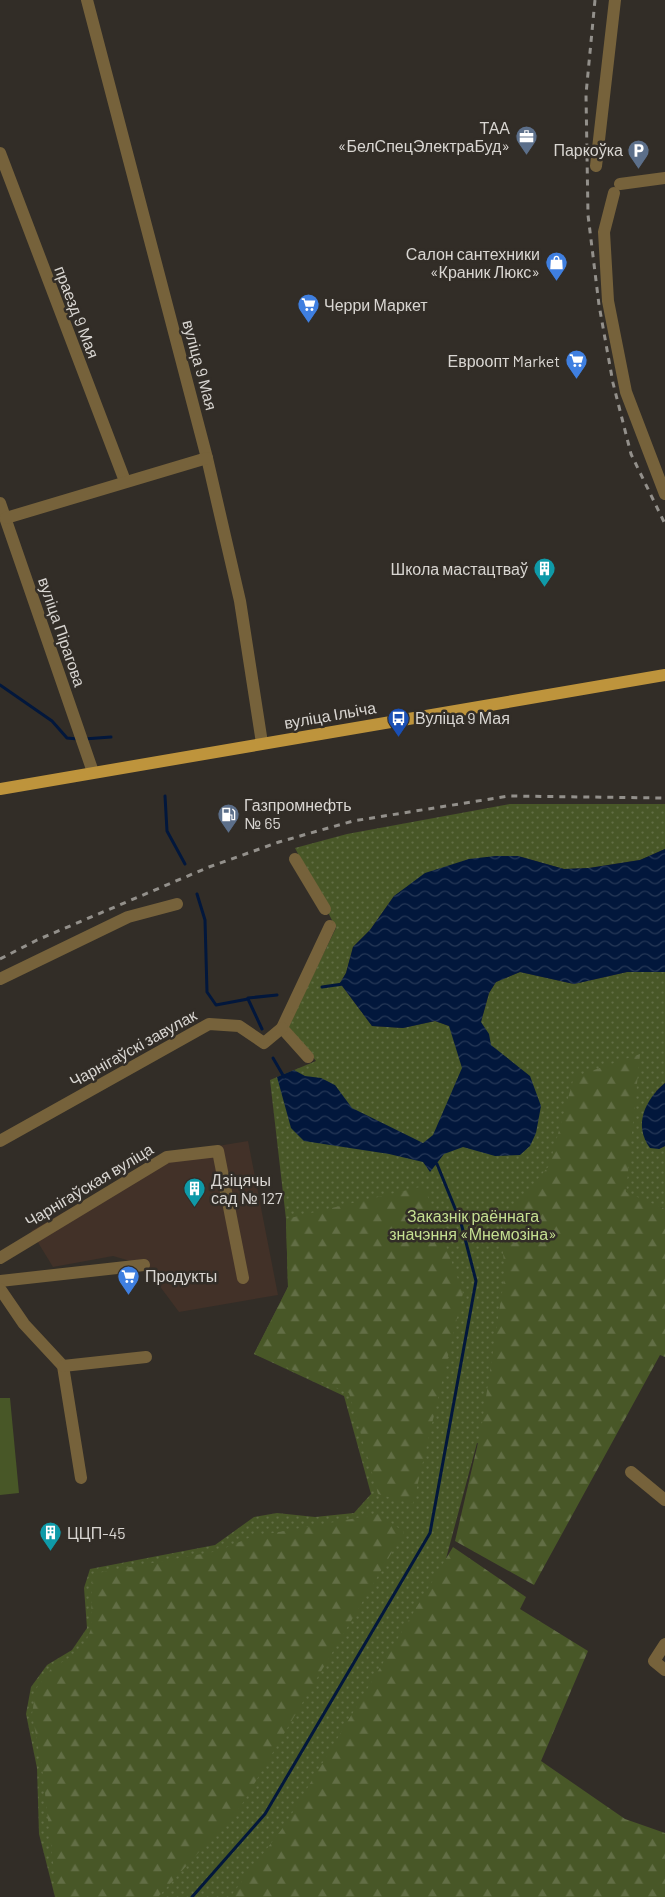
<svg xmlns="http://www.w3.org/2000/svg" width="665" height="1897" font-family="Barlow,sans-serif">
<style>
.education{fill:#423128}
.grass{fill:url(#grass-dots)}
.forest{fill:url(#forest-firs)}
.garden{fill:#485727}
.water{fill:url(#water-waves)}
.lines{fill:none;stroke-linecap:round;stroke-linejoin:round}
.stream{stroke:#02173c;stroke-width:3}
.street{stroke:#76623b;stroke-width:12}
.primary{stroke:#be943c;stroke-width:12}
.rail{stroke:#93908b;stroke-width:3;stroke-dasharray:6 6;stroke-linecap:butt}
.labels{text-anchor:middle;stroke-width:5;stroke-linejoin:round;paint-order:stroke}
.poi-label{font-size:16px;fill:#d9d6d2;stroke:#322d27;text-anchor:start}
.street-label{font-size:16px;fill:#d9d6d2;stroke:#322d27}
.park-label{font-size:16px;fill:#c5df91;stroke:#322d27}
</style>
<defs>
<pattern id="grass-dots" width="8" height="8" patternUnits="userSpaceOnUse" patternTransform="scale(1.25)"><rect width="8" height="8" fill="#485727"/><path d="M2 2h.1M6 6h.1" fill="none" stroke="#626e45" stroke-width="1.8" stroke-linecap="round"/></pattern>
<pattern id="forest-firs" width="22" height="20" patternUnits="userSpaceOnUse" patternTransform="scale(1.25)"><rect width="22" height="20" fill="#485727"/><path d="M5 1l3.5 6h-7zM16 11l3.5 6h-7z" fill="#626e45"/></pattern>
<pattern id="water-waves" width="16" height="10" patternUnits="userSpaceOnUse" patternTransform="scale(1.25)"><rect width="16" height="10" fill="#02173c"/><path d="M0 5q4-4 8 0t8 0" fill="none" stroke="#263857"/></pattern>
</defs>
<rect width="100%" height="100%" fill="#322d27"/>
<path class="education" d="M 248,1141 L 278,1295 L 179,1312 L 144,1265 L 113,1256 L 53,1267 L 31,1231 L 163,1155 Z"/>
<path class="grass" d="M 510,804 L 665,804 L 665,849 L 640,860 L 589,868 L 564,869 L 518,856 L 469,859 L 394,896 L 370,930 L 353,947 L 346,973 L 340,983 L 372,1026 L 403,1028 L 435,1021 L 449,1026 L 481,1022 L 489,993 L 496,982 L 520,972 L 574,984 L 627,972 L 665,972 L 665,1083 L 656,1091 L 659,1149 L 665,1146 L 665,1209 L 660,1207 L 584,1485 L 477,1443 L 443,1570 L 385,1667 L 665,1897 L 55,1897 L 39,1834 L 37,1768 L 26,1714 L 31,1687 L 47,1665 L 72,1650 L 87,1628 L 84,1588 L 90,1569 L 215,1545 L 254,1517 L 277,1513 L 315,1517 L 354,1513 L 371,1494 L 344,1396 L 254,1354 L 288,1287 L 286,1219 L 270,1080 L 316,1061 L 288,1026 L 336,928 L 295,848 L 347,834 Z"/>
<g class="forest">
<path d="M 640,1054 L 626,1192 L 665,1209 L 665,1357 L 660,1355 L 534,1585 L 455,1541 L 481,1430 L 505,1273 L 500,1222 L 549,1166 L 574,1077 Z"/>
<path d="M 424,1186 L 463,1293 L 413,1504 L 378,1494 L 349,1393 L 254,1354 L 288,1287 L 286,1219 Z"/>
<path d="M 379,1514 L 404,1532 L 241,1806 L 158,1897 L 57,1897 L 42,1767 L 32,1714 L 36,1689 L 51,1669 L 83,1649 L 91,1629 L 92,1574 L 218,1551 L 251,1537 Z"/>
<path d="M 453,1547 L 526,1597 L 520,1609 L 588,1651 L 541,1761 L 625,1819 L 665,1833 L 665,1897 L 230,1897 L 285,1825 Z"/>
</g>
<path class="garden" d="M 0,1398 L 10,1398 L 19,1493 L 0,1495 Z"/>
<g class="water">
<path d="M 665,849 L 665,972 L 627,972 L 574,984 L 520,972 L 496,982 L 489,993 L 481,1022 L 489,1034 L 491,1045 L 530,1076 L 541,1106 L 536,1133 L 530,1146 L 520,1155 L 495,1156 L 463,1147 L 444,1154 L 430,1172 L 423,1162 L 389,1154 L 304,1141 L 291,1128 L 277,1077 L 294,1070 L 305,1076 L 321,1078 L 335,1085 L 352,1108 L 423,1143 L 433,1135 L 462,1068 L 449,1026 L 435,1021 L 403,1028 L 372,1026 L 340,983 L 346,973 L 353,947 L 370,930 L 394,896 L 425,873 L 469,859 L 495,856 L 518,856 L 564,869 L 589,868 L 640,860 Z"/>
<path d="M 665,1083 L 665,1146 L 659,1149 L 650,1148 C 633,1125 645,1100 665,1083 Z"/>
</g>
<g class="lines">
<g class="stream">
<path d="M 0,685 L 52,721 L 67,738 L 78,739"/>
<path d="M 84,739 L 111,737"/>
<path d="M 165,796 L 167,831 L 185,864"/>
<path d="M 197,894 L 205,920 L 207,992 L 216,1005 L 248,999 L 262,1029"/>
<path d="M 322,987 L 343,984"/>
<path d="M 248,998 L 277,995"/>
<path d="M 273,1058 L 284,1077"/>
<path d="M 192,1897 L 265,1814 L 430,1533 L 476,1281 L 461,1223 L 437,1164 L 434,1163"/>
</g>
<g class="street">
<path d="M 87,0 L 207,458 L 240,601 L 262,743"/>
<path d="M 0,153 L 125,481"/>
<path d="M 596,166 L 615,0"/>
<path d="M 620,184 L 665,178"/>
<path d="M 614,193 L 604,232 L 608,301 L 626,392 L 665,494"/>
<path d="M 0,503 L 93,772"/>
<path d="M 6,518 L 207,458"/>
<path d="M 295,859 L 325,909"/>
<path d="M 0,979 L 128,917 L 177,904"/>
<path d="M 308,1057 L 282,1028 L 330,926"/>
<path d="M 0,1141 L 209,1024 L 239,1026 L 264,1043 L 282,1028"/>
<path d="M 0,1258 L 167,1157 L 218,1151 L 243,1278"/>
<path d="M 0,1281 L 144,1265"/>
<path d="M 0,1289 L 24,1324 L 63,1366 L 81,1478"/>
<path d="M 63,1366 L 146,1357"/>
<path d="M 631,1472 L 665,1500"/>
<path d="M 665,1644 L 654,1661 L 665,1670"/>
</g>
<path class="primary" d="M 0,789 L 665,675"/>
<g class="rail">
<path d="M 595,0 L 586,94 L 588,215 L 599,305 L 613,383 L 631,454 L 665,524"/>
<path d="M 0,959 L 37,940 L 209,867 L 279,842 L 353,821 L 509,796 L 665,798"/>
</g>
</g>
<defs>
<symbol id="office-pin" viewBox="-11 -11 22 30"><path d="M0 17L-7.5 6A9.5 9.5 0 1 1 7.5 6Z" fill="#5c6f8a" stroke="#322d27"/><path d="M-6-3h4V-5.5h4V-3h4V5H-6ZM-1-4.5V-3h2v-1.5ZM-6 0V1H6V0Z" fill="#fff"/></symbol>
<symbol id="parking-pin" viewBox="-11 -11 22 30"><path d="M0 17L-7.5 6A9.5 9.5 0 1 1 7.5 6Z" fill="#5c6f8a" stroke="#322d27"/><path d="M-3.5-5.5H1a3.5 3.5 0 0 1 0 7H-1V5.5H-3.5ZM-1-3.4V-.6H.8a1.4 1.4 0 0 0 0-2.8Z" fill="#fff"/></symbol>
<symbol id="shop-pin" viewBox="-11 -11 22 30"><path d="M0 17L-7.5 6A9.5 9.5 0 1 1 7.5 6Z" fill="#3f7fe0" stroke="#322d27"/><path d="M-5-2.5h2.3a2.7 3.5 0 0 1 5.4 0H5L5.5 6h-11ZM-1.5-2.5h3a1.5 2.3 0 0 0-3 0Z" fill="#fff"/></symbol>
<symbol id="supermarket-pin" viewBox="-11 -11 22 30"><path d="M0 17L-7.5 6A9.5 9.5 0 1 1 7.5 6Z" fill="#3f7fe0" stroke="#322d27"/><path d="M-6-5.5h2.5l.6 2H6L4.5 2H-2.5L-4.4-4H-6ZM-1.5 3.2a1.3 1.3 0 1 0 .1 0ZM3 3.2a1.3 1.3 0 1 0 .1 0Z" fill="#fff"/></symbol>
<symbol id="building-pin" viewBox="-11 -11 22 30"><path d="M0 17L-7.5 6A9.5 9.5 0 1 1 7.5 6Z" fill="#0f9aa8" stroke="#322d27"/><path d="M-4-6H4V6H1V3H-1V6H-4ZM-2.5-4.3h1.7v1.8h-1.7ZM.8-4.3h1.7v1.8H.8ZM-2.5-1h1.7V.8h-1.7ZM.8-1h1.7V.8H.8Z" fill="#fff"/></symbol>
<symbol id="bus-pin" viewBox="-11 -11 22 30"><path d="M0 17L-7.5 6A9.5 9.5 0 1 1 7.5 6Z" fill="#1a4fb4" stroke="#322d27"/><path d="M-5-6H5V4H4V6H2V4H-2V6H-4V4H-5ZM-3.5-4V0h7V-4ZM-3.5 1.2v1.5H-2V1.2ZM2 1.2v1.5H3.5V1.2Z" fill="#fff"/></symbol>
<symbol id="fuel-pin" viewBox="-11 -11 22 30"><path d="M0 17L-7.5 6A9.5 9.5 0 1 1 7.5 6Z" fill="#5c6f8a" stroke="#322d27"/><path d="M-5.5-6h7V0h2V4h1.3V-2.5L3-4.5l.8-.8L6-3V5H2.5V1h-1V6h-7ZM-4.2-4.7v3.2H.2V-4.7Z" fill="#fff"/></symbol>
</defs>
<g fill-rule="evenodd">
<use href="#office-pin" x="514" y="124" width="25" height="34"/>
<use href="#parking-pin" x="626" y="138" width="25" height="34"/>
<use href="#shop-pin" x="544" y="250" width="25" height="34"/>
<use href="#supermarket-pin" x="296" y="292" width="25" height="34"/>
<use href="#supermarket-pin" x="564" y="348" width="25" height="34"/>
<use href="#building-pin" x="532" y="556" width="25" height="34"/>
<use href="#bus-pin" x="386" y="706" width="25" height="34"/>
<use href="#fuel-pin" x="216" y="802" width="25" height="34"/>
<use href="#building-pin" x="182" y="1176" width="25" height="34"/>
<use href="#supermarket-pin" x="116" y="1264" width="25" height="34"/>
<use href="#building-pin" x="38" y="1520" width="25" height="34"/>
</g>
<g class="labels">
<g class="poi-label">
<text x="510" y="134" text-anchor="end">ТАА<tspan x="510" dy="18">«БелСпецЭлектраБуд»</tspan></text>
<text x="623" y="156" text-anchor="end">Паркоўка</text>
<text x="540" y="260" text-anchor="end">Салон сантехники<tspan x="540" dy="18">«Краник Люкс»</tspan></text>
<text x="324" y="311">Черри Маркет</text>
<text x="560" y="367" text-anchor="end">Евроопт Market</text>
<text x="528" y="575" text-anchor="end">Школа мастацтваў</text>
<text x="415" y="724">Вуліца 9 Мая</text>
<text x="244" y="811">Газпромнефть<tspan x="244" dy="18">№ 65</tspan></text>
<text x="211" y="1186">Дзіцячы<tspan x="211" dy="18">сад № 127</tspan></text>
<text x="145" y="1282">Продукты</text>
<text x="67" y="1539">ЦЦП-45</text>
</g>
<g class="street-label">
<text transform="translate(77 312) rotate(69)" y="6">праезд 9 Мая</text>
<text transform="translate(200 365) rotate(75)" y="6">вуліца 9 Мая</text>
<text transform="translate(62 632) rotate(71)" y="6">вуліца Пірагова</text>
<text transform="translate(330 715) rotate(-10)" y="6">вуліца Ільіча</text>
<text transform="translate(133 1048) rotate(-29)" y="6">Чарнігаўскі завулак</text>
<text transform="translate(89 1185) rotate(-31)" y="6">Чарнігаўская вуліца</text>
</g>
<g class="park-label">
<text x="473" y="1222">Заказнік раённага<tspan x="473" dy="18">значэння «Мнемозіна»</tspan></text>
</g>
</g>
</svg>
